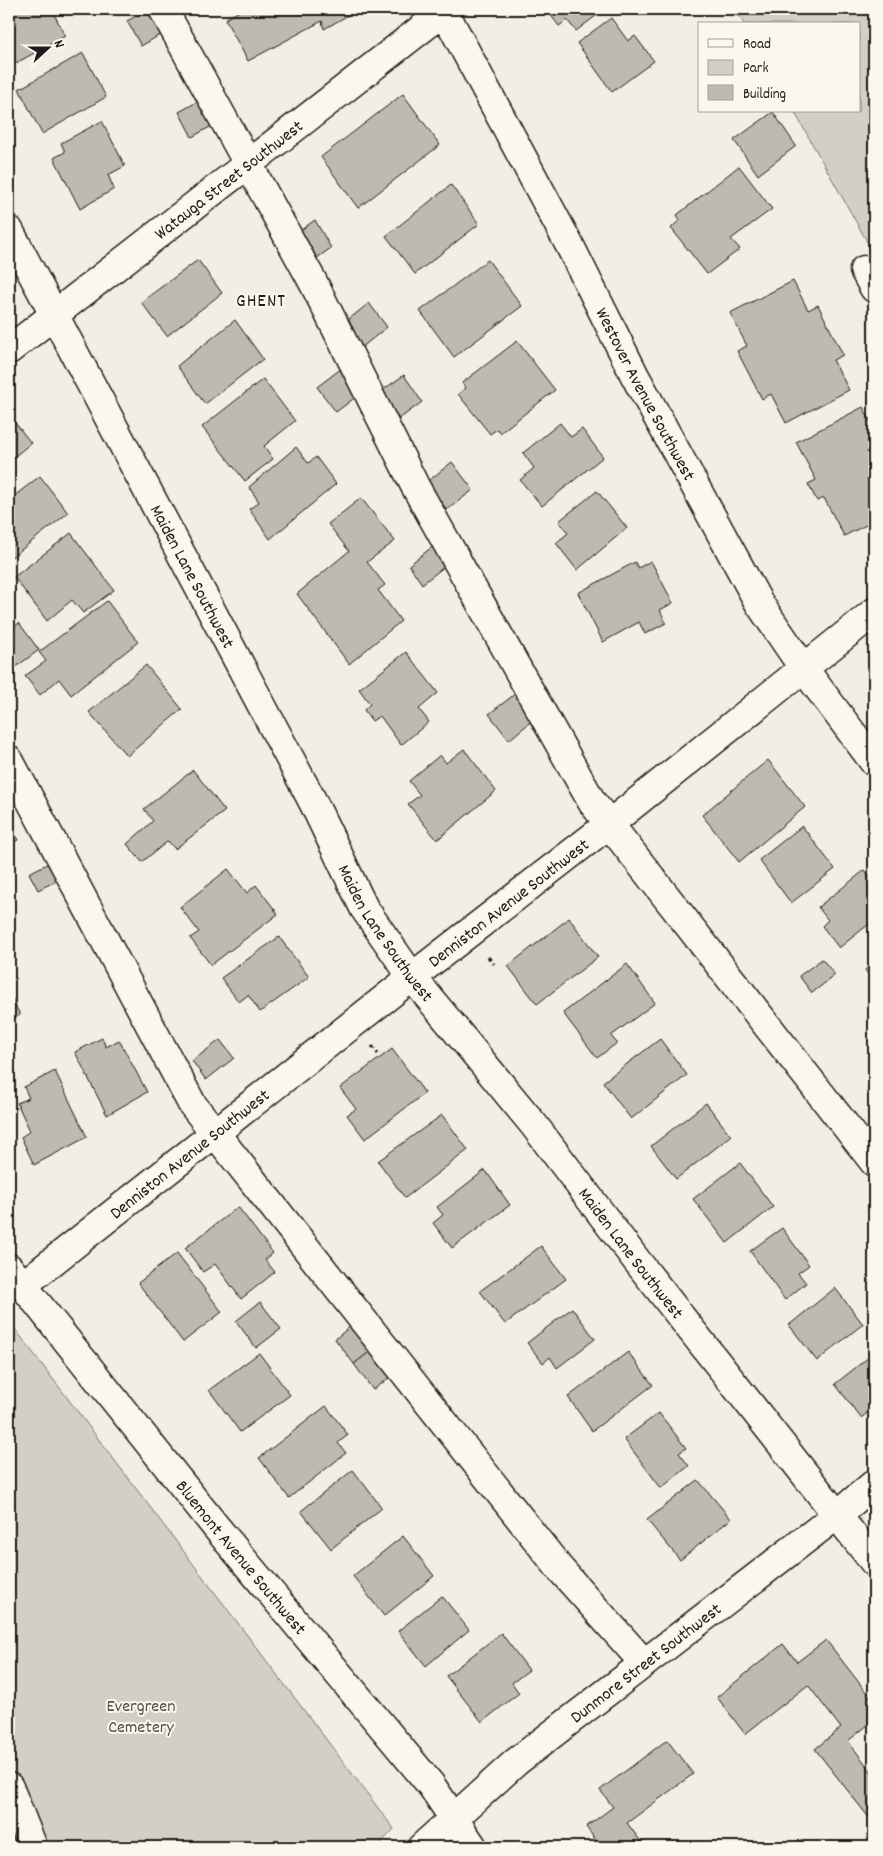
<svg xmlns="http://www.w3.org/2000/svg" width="883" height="1856" font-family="Dekko,sans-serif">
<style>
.green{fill:#d2cfc6;stroke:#777671}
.building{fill:#bdbab1;stroke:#1c1c1c}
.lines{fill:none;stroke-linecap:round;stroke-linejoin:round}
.minor-casing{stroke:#1c1c1c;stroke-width:31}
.path{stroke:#1c1c1c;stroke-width:3;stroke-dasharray:4 4;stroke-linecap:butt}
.minor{stroke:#fbf7ec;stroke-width:28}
.labels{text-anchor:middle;stroke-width:4;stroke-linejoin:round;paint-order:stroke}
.street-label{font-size:18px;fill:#1c1c1c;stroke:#fbf7ec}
.park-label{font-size:18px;fill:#53524f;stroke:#fbf7ec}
.neighbourhood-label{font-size:19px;letter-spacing:1px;fill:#1c1c1c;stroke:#fbf7ec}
</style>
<rect width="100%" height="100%" fill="#f2eee4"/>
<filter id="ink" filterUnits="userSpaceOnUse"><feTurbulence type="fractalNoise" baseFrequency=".02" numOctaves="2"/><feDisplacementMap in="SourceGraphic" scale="10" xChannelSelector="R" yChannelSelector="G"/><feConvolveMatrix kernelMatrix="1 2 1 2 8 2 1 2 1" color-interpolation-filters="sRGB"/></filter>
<g filter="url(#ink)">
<g class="green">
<path d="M 735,9 L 874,9 L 874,254 L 794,111 L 859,111 L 859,24 L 744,24 Z"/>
<path d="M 9,1321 L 394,1829 L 377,1847 L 9,1847 Z"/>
</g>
<g class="building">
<path d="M 9,9 L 58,9 L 53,12 L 65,36 L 9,67 Z"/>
<path d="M 149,9 L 167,31 L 141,46 L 127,21 Z"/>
<path d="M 243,9 L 359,9 L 324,29 L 322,21 L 248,61 L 225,19 Z"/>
<path d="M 546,9 L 605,9 L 576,31 L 567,20 L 559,26 Z"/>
<path d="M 611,18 L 628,41 L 635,36 L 654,61 L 612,92 L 577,43 Z"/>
<path d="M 83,53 L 106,97 L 42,134 L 19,89 Z"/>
<path d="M 403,94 L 440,145 L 358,208 L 321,157 Z"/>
<path d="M 206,97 L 219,122 L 192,137 L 179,112 Z"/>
<path d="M 773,112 L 796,146 L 758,175 L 734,140 Z"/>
<path d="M 102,121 L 125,166 L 108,175 L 114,189 L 80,209 L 54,158 L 65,152 L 61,143 Z"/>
<path d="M 739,166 L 772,209 L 731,239 L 740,249 L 707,274 L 671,228 L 680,220 L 677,215 Z"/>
<path d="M 451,185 L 479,224 L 415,274 L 386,236 Z"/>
<path d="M 315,220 L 331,248 L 317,258 L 301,230 Z"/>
<path d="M 198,260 L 222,293 L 167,336 L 141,302 Z"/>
<path d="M 488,260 L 522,306 L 454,357 L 420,311 Z"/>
<path d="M 793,281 L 808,310 L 818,305 L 843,355 L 833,360 L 849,390 L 786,423 L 771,394 L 762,399 L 737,351 L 747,346 L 730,313 Z"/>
<path d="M 369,303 L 387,327 L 361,348 L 343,324 Z"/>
<path d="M 235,320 L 263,359 L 205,404 L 177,366 Z"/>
<path d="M 517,341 L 555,390 L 500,433 L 497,429 L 490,434 L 458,394 L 466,388 L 462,383 Z"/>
<path d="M 342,368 L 361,393 L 336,412 L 317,387 Z"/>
<path d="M 404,375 L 422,402 L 399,419 L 380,392 Z"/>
<path d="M 263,379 L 295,421 L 264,446 L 273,459 L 245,481 L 202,427 Z"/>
<path d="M 863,407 L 874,428 L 874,521 L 844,536 L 824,498 L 817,501 L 808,484 L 816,480 L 796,442 Z"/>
<path d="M 9,415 L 31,443 L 9,461 Z"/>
<path d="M 560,423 L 571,437 L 582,429 L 603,457 L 542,506 L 520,480 L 534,468 L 523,453 Z"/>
<path d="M 296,447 L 308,463 L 316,457 L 336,484 L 270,539 L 249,509 L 259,502 L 249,487 Z"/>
<path d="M 452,462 L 473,490 L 447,510 L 427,482 Z"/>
<path d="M 40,476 L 68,513 L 12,557 L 9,553 L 9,500 Z"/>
<path d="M 597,491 L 627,528 L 577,570 L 556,543 L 568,533 L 559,521 Z"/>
<path d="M 361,498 L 395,541 L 367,562 L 385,585 L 378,590 L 401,621 L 349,664 L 297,594 L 349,551 L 328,524 Z"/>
<path d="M 71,533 L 114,590 L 83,613 L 72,600 L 47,621 L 14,577 Z"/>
<path d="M 436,544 L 449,563 L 422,584 L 409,565 Z"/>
<path d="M 651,561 L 673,603 L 660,610 L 666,623 L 645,634 L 639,622 L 603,642 L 578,593 L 635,562 L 638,568 Z"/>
<path d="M 107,601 L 138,642 L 71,695 L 59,679 L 40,695 L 25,676 L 46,661 L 39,652 Z"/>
<path d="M 19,623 L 39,650 L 13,669 L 9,663 L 9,631 Z"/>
<path d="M 406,652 L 438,693 L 419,709 L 429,722 L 401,745 L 380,716 L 372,721 L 364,710 L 370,704 L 359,689 Z"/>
<path d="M 146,665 L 182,709 L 127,756 L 89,712 Z"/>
<path d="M 515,694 L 534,719 L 509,740 L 489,714 Z"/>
<path d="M 464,749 L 496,791 L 437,840 L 408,804 L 420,795 L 409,781 L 440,755 L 446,763 Z"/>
<path d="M 768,760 L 805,807 L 739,862 L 702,815 Z"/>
<path d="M 193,770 L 225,811 L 175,849 L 168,841 L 142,862 L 127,844 L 153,821 L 144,809 Z"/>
<path d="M 9,821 L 18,840 L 9,845 Z"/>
<path d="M 802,826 L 835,869 L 791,903 L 759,860 Z"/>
<path d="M 55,860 L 64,877 L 38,890 L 29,873 Z"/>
<path d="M 228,869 L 247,893 L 256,885 L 278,914 L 211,965 L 190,938 L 199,932 L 180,907 Z"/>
<path d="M 865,870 L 874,882 L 874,920 L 839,948 L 822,926 L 828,920 L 818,907 Z"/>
<path d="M 569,918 L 598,957 L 537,1004 L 508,966 Z"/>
<path d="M 279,937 L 309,977 L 260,1012 L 248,995 L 239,1002 L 221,978 Z"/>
<path d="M 822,959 L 835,975 L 812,993 L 799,976 Z"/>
<path d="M 874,962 L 874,983 L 865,970 Z"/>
<path d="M 627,964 L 655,1003 L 611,1036 L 617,1043 L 597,1058 L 563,1013 Z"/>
<path d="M 9,992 L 20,1015 L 9,1021 Z"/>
<path d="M 102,1038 L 106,1047 L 119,1040 L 147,1092 L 107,1115 L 75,1052 Z"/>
<path d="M 660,1039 L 687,1075 L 631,1119 L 603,1082 Z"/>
<path d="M 220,1040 L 234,1058 L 206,1080 L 192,1061 Z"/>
<path d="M 392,1049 L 425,1093 L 365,1139 L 347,1115 L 356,1109 L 340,1088 Z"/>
<path d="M 55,1071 L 87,1137 L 34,1165 L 21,1137 L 30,1131 L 17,1103 L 29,1098 L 24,1087 Z"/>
<path d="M 706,1103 L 731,1136 L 676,1179 L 651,1146 Z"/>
<path d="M 442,1115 L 468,1150 L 405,1198 L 378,1161 Z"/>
<path d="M 740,1163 L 773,1207 L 727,1243 L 693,1199 Z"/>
<path d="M 485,1170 L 510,1205 L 452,1248 L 433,1223 L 443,1215 L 437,1207 Z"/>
<path d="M 238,1207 L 273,1253 L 265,1260 L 275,1272 L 241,1299 L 215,1264 L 203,1272 L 185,1248 Z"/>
<path d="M 782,1228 L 809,1265 L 798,1273 L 806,1283 L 785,1300 L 750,1251 Z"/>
<path d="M 541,1246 L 566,1279 L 505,1324 L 480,1291 Z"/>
<path d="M 177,1253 L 222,1312 L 183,1342 L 138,1283 Z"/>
<path d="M 835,1288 L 863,1324 L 817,1361 L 789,1325 Z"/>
<path d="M 260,1302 L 281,1329 L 256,1348 L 236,1321 Z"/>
<path d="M 572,1308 L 595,1339 L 557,1368 L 550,1357 L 543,1363 L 527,1343 Z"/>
<path d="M 357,1321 L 377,1346 L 354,1364 L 335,1339 Z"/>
<path d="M 377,1346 L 397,1372 L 373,1390 L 354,1364 Z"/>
<path d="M 628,1352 L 653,1385 L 592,1431 L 568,1397 Z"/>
<path d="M 259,1353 L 290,1395 L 240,1432 L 209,1390 Z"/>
<path d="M 874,1353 L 874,1407 L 861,1418 L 835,1384 Z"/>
<path d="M 326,1406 L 348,1435 L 338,1443 L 346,1453 L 289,1498 L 259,1458 Z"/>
<path d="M 659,1413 L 686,1448 L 679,1453 L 689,1466 L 661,1488 L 624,1439 Z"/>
<path d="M 353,1470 L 382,1508 L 331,1549 L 301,1511 Z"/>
<path d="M 698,1480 L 731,1519 L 680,1560 L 647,1520 Z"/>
<path d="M 403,1536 L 434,1576 L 384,1616 L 353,1576 Z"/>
<path d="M 442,1596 L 469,1630 L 426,1666 L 398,1631 Z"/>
<path d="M 501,1633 L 529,1670 L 512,1683 L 519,1693 L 482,1722 L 446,1676 Z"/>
<path d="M 826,1640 L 874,1702 L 874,1720 L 848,1741 L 874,1775 L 874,1824 L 815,1749 L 841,1728 L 808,1685 L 745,1734 L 717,1697 L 783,1644 L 797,1662 Z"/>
<path d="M 667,1740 L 693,1774 L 627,1823 L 645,1847 L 601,1847 L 586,1827 L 613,1807 L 600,1790 Z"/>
</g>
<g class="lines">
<defs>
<g id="minor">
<path d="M 163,9 L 313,282 L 415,486 L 592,802 L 874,1162"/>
<path id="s1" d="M 443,9 L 571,248 L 635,376 L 759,603 L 804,669 L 874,762"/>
<path id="s2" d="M 9,230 L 313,802 L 364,908 L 412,977 L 534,1125 L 637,1261 L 874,1562"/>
<path d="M 864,270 L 874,288"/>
<path id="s3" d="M 9,350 L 447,9"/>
<path d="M 9,760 L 192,1104 L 560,1569 L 644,1663"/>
<path id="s4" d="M 9,1268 L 216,1527 L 431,1785 L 473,1847"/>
<path id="s5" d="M 23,1285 L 412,977 L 608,825 L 874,612"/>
<path d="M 9,1787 L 33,1847"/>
<path id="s6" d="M 422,1847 L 516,1762 L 837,1515 L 874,1484"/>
</g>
</defs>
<use href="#minor" class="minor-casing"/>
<g class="path">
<path d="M 488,957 L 494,964"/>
<path d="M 372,1046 L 378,1054"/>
</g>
<use href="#minor" class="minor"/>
</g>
</g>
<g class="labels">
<g class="street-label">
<text dy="6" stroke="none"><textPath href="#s3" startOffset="278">Watauga Street Southwest</textPath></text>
<text dy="6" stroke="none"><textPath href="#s1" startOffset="435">Westover Avenue Southwest</textPath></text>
<text dy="6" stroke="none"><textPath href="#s2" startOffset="392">Maiden Lane Southwest</textPath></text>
<text dy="6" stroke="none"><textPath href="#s5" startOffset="618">Denniston Avenue Southwest</textPath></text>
<text dy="6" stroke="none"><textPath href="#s2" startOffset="798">Maiden Lane Southwest</textPath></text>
<text dy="6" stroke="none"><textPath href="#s5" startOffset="212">Denniston Avenue Southwest</textPath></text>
<text dy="6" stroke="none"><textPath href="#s2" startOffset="1202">Maiden Lane Southwest</textPath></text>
<text dy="6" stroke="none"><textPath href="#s4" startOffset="371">Bluemont Avenue Southwest</textPath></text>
<text dy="6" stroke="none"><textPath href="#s6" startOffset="290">Dunmore Street Southwest</textPath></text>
</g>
<g class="park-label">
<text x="141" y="1711">Evergreen<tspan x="141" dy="21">Cemetery</tspan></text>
</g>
<g class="neighbourhood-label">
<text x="261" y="306">GHENT</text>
</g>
</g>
<rect width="883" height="1856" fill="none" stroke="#fbf7ec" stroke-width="30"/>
<rect x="15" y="15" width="853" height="1826" fill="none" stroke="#1c1c1c" stroke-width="2" filter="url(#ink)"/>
<rect x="698" y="22" width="162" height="90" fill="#fbf7ec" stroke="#a29f99"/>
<rect x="708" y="39" width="25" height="8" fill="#fbf7ec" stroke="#a29f99"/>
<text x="743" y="48" font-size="15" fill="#1c1c1c">Road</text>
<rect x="708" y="60" width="25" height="15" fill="#d2cfc6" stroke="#a29f99"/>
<text x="743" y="72" font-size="15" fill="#1c1c1c">Park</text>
<rect x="708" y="85" width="25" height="15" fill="#bdbab1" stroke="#a29f99"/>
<text x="743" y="98" font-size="15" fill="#1c1c1c">Building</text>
<g transform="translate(48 48) rotate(69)" stroke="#fbf7ec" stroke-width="4" paint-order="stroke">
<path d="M0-4L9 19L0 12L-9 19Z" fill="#1c1c1c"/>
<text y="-8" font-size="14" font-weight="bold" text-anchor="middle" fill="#1c1c1c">N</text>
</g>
</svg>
